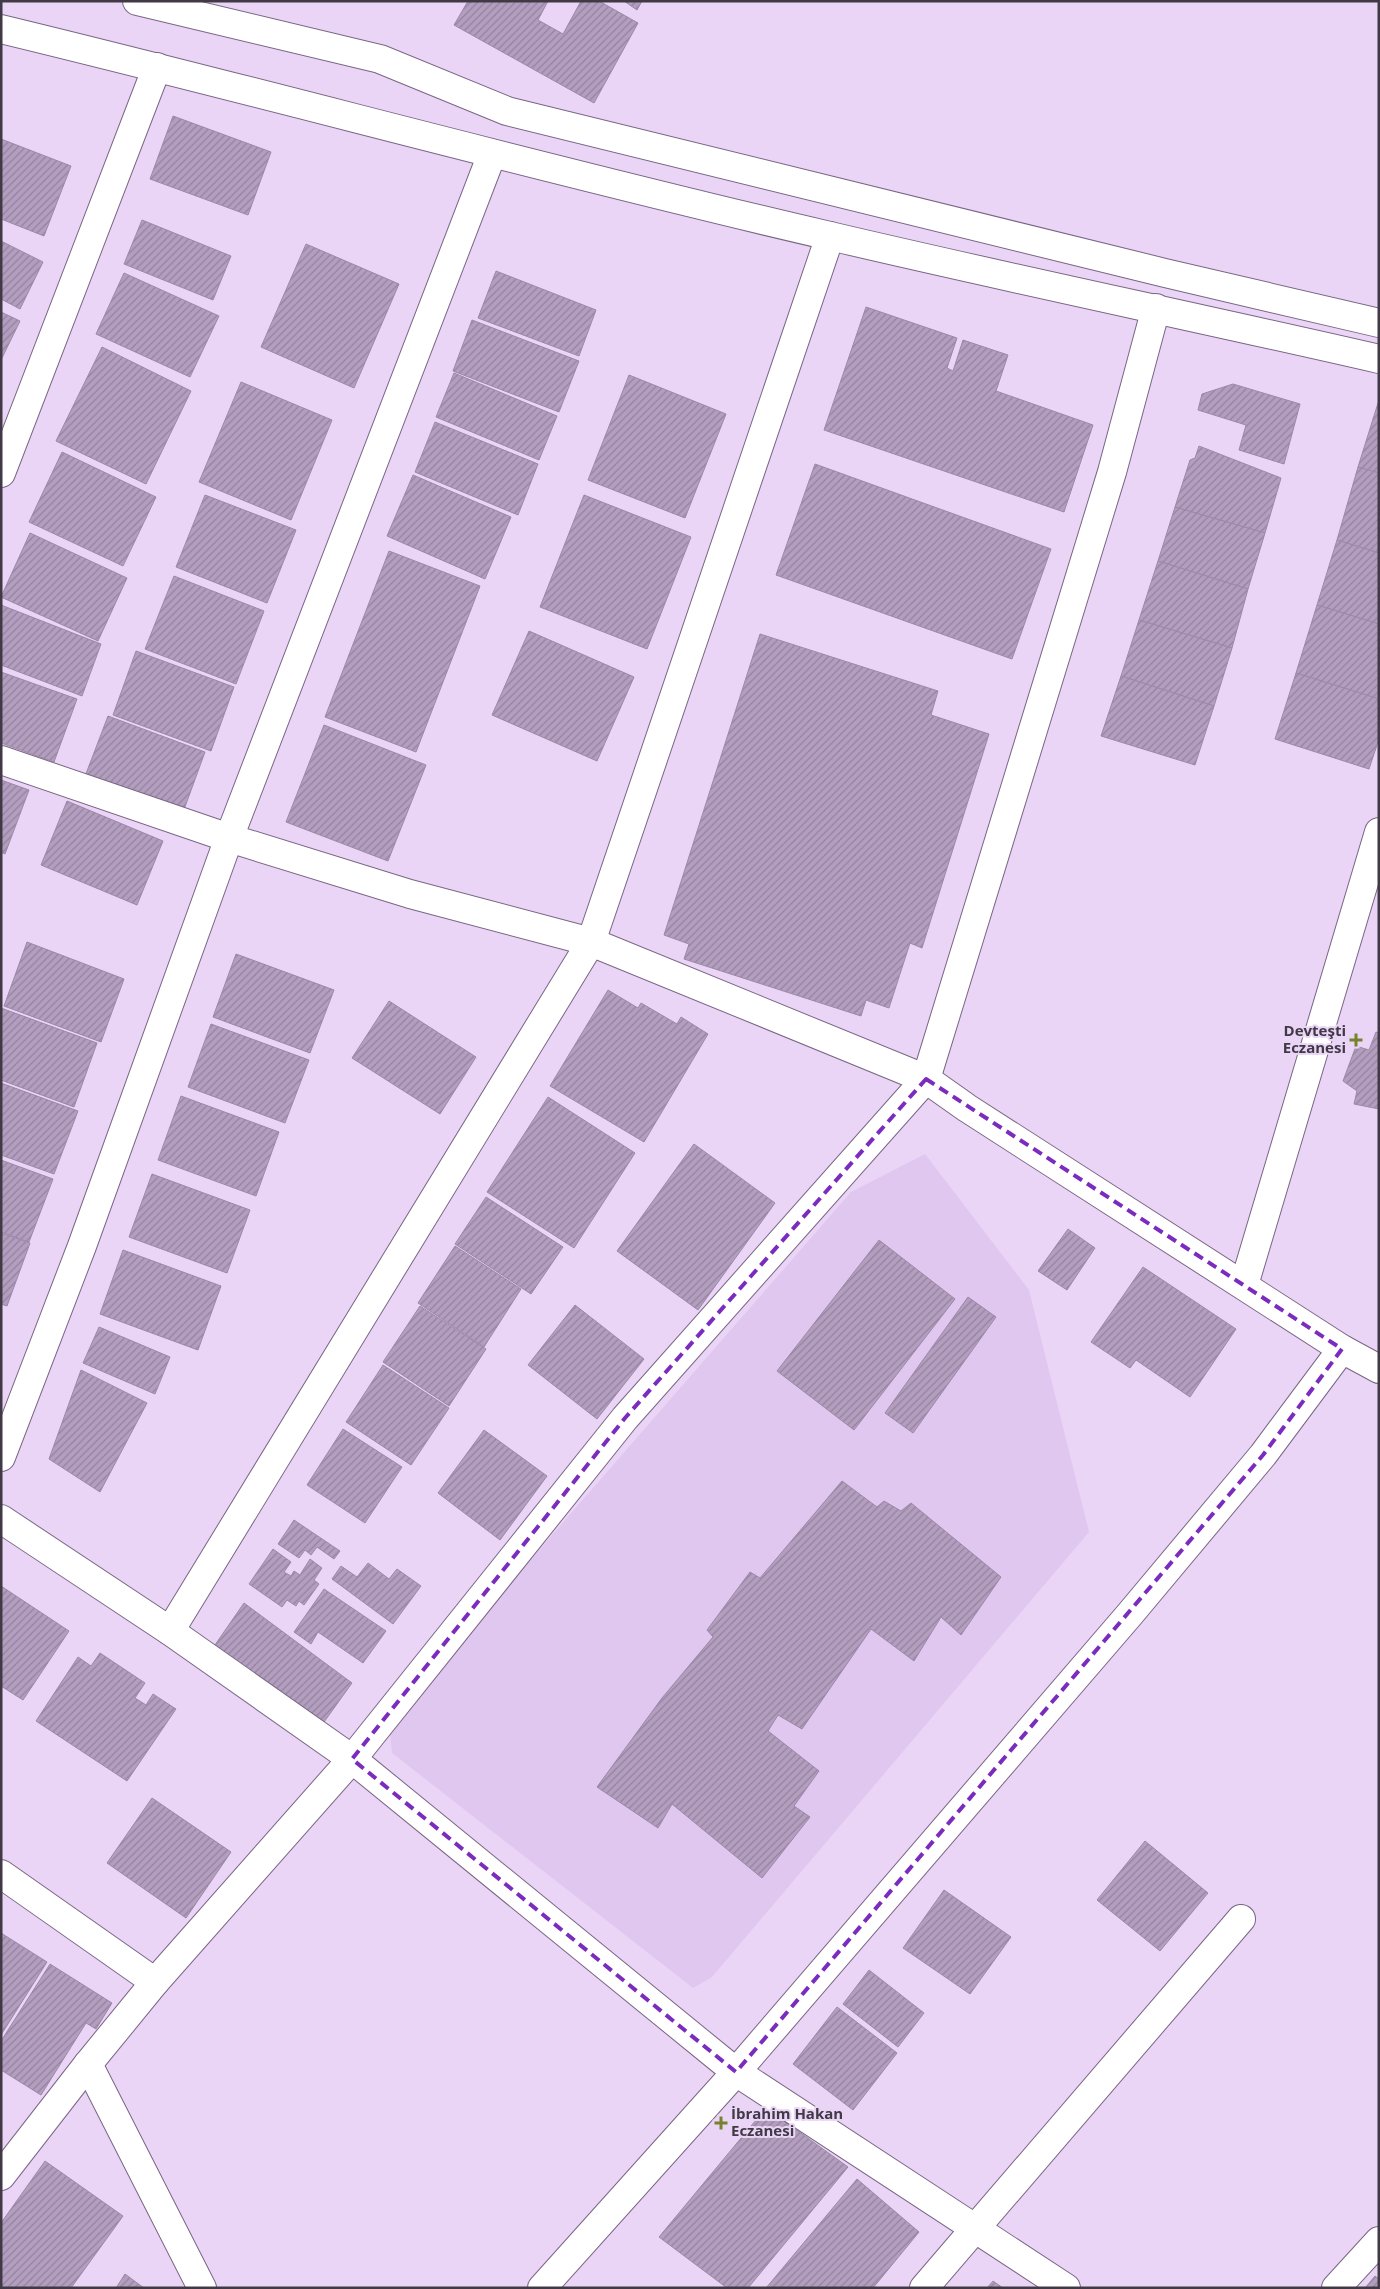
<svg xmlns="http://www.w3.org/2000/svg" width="1380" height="2289" font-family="'Open Sans',sans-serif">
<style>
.built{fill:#e0c7ef}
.building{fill:url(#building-hatch);stroke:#9c88a7}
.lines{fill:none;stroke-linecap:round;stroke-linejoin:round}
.street-casing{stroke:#796684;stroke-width:30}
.street{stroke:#fff;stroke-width:28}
.marked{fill:none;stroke:#7b2cbf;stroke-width:4;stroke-dasharray:10 6;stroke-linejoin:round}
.poi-dot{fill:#77822e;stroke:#ead5f6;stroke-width:2}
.labels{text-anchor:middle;stroke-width:4;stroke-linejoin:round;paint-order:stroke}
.poi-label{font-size:15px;font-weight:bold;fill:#413946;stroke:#ead5f6;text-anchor:end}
</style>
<defs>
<pattern id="building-hatch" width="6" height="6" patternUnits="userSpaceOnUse" patternTransform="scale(1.25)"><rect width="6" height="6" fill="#b39ebf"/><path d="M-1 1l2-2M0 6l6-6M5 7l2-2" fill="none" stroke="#93829d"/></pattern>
</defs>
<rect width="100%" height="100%" fill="#ead5f6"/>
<path class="built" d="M 925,1154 L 1029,1290 L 1089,1532 L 712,1977 L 693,1988 L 392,1753 L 389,1722 L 851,1192 Z"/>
<g class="building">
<path d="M 468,1 L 548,1 L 538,20 L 563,34 L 581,1 L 599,1 L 638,23 L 594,103 L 454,25 Z"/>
<path d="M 624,1 L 642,1 L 637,10 Z"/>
<path d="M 173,116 L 271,152 L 248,215 L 150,179 Z"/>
<path d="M 1,139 L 71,166 L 44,236 L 1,219 Z"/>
<path d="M 142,220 L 231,256 L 213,300 L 124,264 Z"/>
<path d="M 1,241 L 43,262 L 20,309 L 1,299 Z"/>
<path d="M 306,244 L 399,284 L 354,388 L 261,347 Z"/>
<path d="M 496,271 L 596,310 L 579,356 L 478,318 Z"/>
<path d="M 124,273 L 219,316 L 190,377 L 96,334 Z"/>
<path d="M 866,307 L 957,338 L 947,368 L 953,371 L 963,340 L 1008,355 L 996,391 L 1093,425 L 1064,512 L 824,430 Z"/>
<path d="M 1,312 L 20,321 L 1,360 Z"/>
<path d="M 472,320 L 579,361 L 559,412 L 453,371 Z"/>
<path d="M 102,347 L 191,391 L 146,484 L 56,441 Z"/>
<path d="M 454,373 L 557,416 L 539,460 L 436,417 Z"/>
<path d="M 629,375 L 726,414 L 685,518 L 588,480 Z"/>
<path d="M 241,382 L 332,420 L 291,520 L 199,482 Z"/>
<path d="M 1233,384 L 1300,404 L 1284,464 L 1239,450 L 1246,425 L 1198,410 L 1202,394 Z"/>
<path d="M 1378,403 L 1379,403 L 1379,473 L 1358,467 Z"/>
<path d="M 435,422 L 538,464 L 518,515 L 415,472 Z"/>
<path d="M 1199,446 L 1281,478 L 1265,533 L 1175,507 L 1190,460 L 1195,458 Z"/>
<path d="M 62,452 L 156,497 L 123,566 L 29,522 Z"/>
<path d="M 815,464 L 1051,549 L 1012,659 L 776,575 Z"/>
<path d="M 1358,467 L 1379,473 L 1379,553 L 1337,540 Z"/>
<path d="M 413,475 L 511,517 L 485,579 L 387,536 Z"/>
<path d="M 205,495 L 296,530 L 267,603 L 176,567 Z"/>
<path d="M 584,495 L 691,537 L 647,649 L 540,607 Z"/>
<path d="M 1175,507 L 1265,533 L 1248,589 L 1158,561 Z"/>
<path d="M 30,533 L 127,578 L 98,641 L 1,597 Z"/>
<path d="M 1337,540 L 1379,553 L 1379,624 L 1317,605 Z"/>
<path d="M 389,551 L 480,586 L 416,752 L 325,717 Z"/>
<path d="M 1158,561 L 1248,589 L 1232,648 L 1139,620 Z"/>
<path d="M 174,576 L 264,611 L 236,684 L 145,649 Z"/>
<path d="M 1,605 L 101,644 L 82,696 L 1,665 Z"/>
<path d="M 1317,605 L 1379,624 L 1379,699 L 1296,673 Z"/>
<path d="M 1139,620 L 1232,648 L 1214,706 L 1121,676 Z"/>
<path d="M 529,631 L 634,677 L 597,761 L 492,715 Z"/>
<path d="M 760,634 L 938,691 L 931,715 L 989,734 L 922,948 L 910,943 L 889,1008 L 866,1000 L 861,1016 L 684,959 L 689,944 L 664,935 Z"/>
<path d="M 136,651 L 234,687 L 211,751 L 113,715 Z"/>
<path d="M 1,672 L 77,699 L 54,762 L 1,743 Z"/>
<path d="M 1296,673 L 1379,699 L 1379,739 L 1369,769 L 1275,739 Z"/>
<path d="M 1121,676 L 1214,706 L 1195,765 L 1101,736 Z"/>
<path d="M 108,716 L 205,752 L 182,815 L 84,779 Z"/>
<path d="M 324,725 L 426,765 L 388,861 L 286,822 Z"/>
<path d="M 1,780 L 29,790 L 5,854 L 1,852 Z"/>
<path d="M 67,801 L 163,841 L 137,905 L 41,865 Z"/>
<path d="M 27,942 L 124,979 L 101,1042 L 4,1006 Z"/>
<path d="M 236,954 L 334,990 L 310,1053 L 213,1017 Z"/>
<path d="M 608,990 L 638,1008 L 641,1003 L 677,1024 L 681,1017 L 708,1034 L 644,1142 L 550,1086 Z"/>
<path d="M 389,1001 L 476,1057 L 440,1114 L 352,1058 Z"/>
<path d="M 1,1008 L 97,1043 L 74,1107 L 1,1080 Z"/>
<path d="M 211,1024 L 309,1060 L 285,1123 L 188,1087 Z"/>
<path d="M 1376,1032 L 1379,1033 L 1379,1109 L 1354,1104 L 1357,1091 L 1343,1081 L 1356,1046 L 1369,1050 Z"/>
<path d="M 1,1083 L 78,1111 L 54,1174 L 1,1155 Z"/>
<path d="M 181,1096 L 279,1132 L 256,1196 L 158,1160 Z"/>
<path d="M 548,1097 L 635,1153 L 574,1248 L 487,1192 Z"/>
<path d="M 694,1144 L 775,1203 L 698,1310 L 617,1251 Z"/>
<path d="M 1,1160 L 53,1179 L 29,1242 L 1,1232 Z"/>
<path d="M 152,1174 L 250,1210 L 227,1273 L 129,1237 Z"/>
<path d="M 486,1197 L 563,1247 L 531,1294 L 455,1244 Z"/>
<path d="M 1068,1229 L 1095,1248 L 1067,1290 L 1038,1271 Z"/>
<path d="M 1,1233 L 30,1243 L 7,1306 L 1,1304 Z"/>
<path d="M 879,1240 L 955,1299 L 854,1430 L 777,1371 Z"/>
<path d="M 455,1246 L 521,1289 L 484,1347 L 418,1303 Z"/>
<path d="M 123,1250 L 221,1286 L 198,1350 L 100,1314 Z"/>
<path d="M 1143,1267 L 1236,1329 L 1190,1397 L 1136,1360 L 1130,1368 L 1091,1342 Z"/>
<path d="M 968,1297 L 996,1317 L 913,1433 L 885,1413 Z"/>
<path d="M 575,1305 L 644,1359 L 597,1419 L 528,1365 Z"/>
<path d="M 420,1306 L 486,1349 L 449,1406 L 383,1362 Z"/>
<path d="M 99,1327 L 170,1357 L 155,1394 L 83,1363 Z"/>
<path d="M 383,1365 L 449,1408 L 411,1465 L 346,1422 Z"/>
<path d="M 81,1370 L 147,1403 L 100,1492 L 49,1459 Z"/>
<path d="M 343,1429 L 402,1467 L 365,1523 L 307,1485 Z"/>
<path d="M 484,1430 L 547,1476 L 500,1540 L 438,1493 Z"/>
<path d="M 842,1481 L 877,1507 L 884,1501 L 901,1511 L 911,1503 L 1001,1577 L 961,1635 L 941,1617 L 914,1661 L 871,1629 L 802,1729 L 778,1715 L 768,1731 L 819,1771 L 794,1806 L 810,1817 L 762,1878 L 672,1804 L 658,1828 L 597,1787 L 662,1698 L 713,1637 L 707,1630 L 750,1572 L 760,1578 Z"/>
<path d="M 294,1520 L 340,1551 L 334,1559 L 317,1547 L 311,1555 L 305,1550 L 299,1558 L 278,1544 Z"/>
<path d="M 273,1549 L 291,1562 L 284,1572 L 291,1576 L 294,1571 L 300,1575 L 310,1559 L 322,1568 L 314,1580 L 319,1584 L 304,1605 L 299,1601 L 296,1606 L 287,1600 L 282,1607 L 249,1584 Z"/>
<path d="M 368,1563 L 389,1579 L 397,1569 L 421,1586 L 393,1624 L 332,1579 L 341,1566 L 357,1577 Z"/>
<path d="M 1,1586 L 69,1631 L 23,1700 L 1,1686 Z"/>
<path d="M 324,1589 L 386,1631 L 363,1663 L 318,1632 L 311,1644 L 294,1632 Z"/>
<path d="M 244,1603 L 352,1683 L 319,1729 L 208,1655 Z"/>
<path d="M 100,1653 L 145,1683 L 135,1698 L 146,1705 L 153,1694 L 176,1709 L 127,1781 L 36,1721 L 78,1657 L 91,1666 Z"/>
<path d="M 152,1798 L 231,1852 L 186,1918 L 107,1863 Z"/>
<path d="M 1145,1841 L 1208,1893 L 1160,1951 L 1097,1900 Z"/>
<path d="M 944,1890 L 1011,1937 L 970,1994 L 903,1948 Z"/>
<path d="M 1,1933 L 47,1962 L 1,2035 Z"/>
<path d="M 50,1964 L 112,2003 L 96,2029 L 86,2023 L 41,2095 L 1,2070 L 1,2041 Z"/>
<path d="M 869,1970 L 924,2013 L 898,2047 L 843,2004 Z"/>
<path d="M 837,2007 L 897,2053 L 853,2110 L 793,2064 Z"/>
<path d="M 766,2108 L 848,2167 L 748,2288 L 727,2288 L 659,2237 Z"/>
<path d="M 45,2161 L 123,2216 L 71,2288 L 1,2288 L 1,2223 Z"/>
<path d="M 857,2179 L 919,2232 L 873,2288 L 766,2288 Z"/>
<path d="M 125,2274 L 144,2288 L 116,2288 Z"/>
<path d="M 1375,2276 L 1379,2279 L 1379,2288 L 1365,2288 Z"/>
<path d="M 993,2281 L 1003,2288 L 987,2288 Z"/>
</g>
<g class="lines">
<defs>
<g id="street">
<path d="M 137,1 L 380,59 L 507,111 L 1165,273 L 1379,323"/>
<path d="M 1,29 C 278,96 553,172 830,236 C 1012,279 1196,317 1379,359"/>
<path d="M 1,473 L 157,67"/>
<path d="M 1,760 L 229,838 L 410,894 L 591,942 L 926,1079 L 967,1108 L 1342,1349 L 1379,1369"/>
<path d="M 1244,1285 L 1379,832"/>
<path d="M 1,1457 L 82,1246 L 229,838 L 492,154"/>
<path d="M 1,1519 L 170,1631 L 352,1759 L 736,2072 L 1066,2288"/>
<path d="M 170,1631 L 591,942 L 830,236"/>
<path d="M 1,1874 L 155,1982"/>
<path d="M 88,2064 L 202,2288"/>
<path d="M 1,2176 L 88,2064 L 155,1982 L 352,1759 L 625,1418 L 926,1079 L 1112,472 L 1156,308"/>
<path d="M 542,2288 L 736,2072 L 1130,1614 L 1263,1455 L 1342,1349"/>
<path d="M 924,2288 L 1241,1919"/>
<path d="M 1336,2288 L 1379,2241"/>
</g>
</defs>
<use href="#street" class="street-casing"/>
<use href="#street" class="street"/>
</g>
<path class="marked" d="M 926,1079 L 1342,1349 L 1263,1455 L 736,2072 L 352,1759 L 625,1418 Z"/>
<g class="poi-dot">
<path d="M1353.5 1032.5h5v5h5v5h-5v5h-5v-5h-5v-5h5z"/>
<path d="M718.5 2115.5h5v5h5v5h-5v5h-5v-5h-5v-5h5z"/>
</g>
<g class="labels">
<g class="poi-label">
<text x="1346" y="1036">Devteşti<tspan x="1346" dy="17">Eczanesi</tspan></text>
<text x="731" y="2119" text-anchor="start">İbrahim Hakan<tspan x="731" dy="17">Eczanesi</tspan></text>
</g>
</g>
<rect width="1380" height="2289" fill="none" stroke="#413946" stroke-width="5"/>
</svg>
